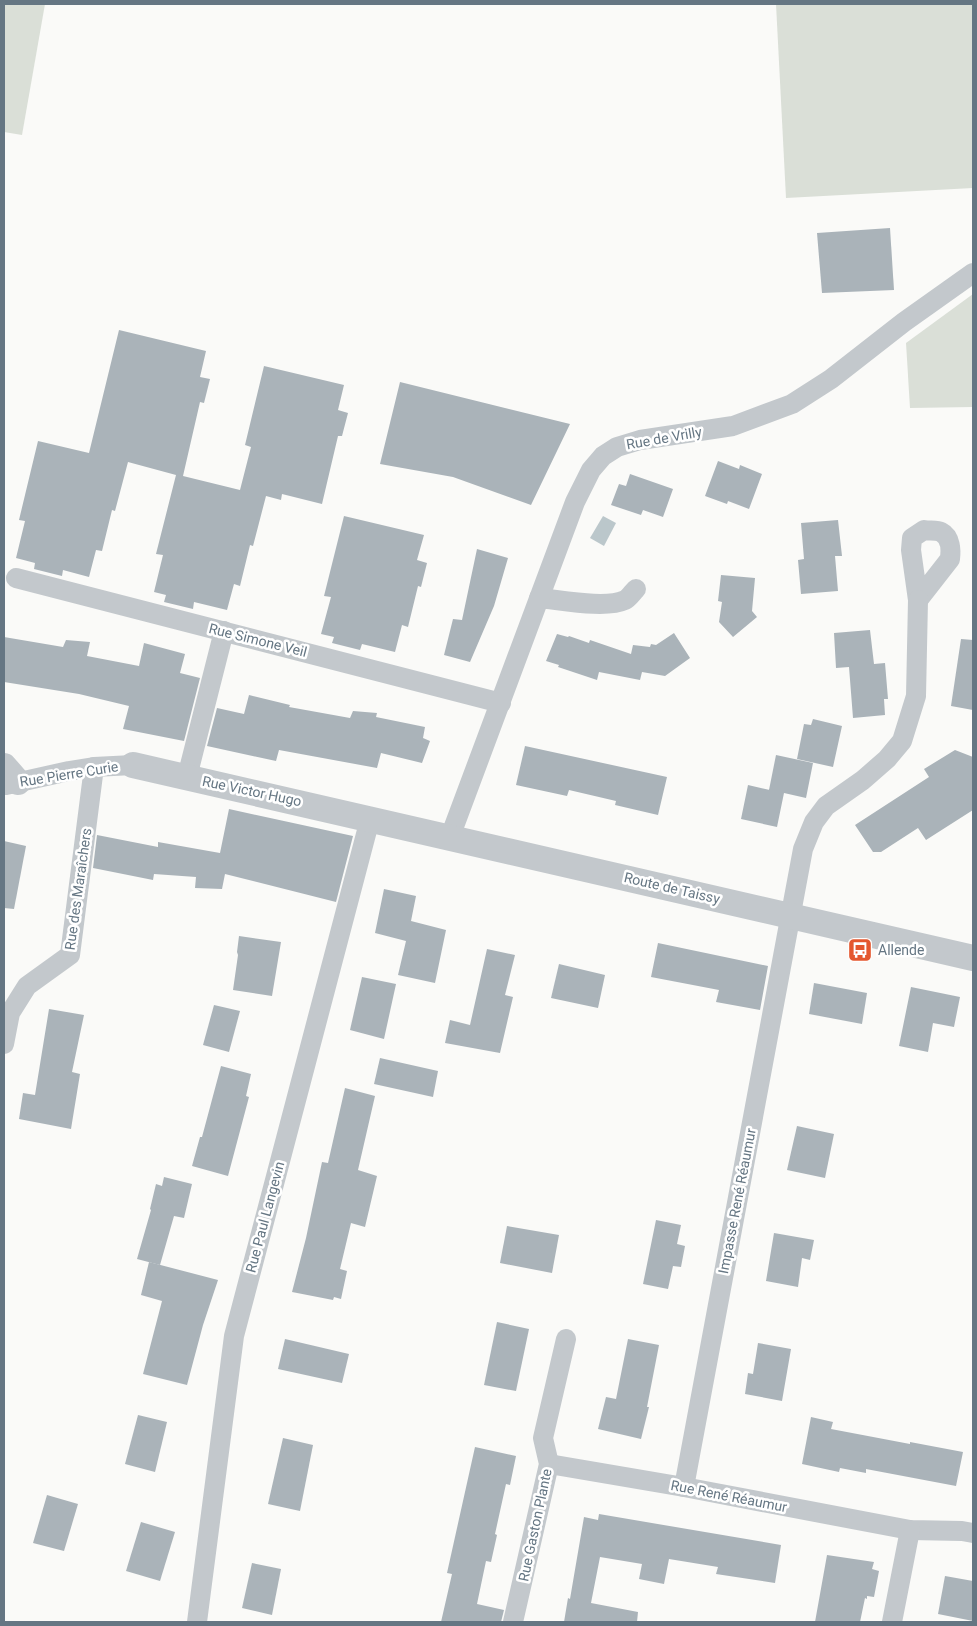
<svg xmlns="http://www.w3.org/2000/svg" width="977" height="1626" font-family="Roboto,sans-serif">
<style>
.green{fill:#dadfd7}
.water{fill:#bbc7cb}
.building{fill:#aab3b9}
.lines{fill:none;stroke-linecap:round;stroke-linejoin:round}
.minor{stroke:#c3c8cc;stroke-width:20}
.tertiary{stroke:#c3c8cc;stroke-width:26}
.labels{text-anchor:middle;stroke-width:5;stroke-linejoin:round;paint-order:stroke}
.street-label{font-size:14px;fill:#657683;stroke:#fff}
.poi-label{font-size:14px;fill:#657683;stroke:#fff;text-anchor:start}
</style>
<rect width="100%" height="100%" fill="#fafaf8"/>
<g class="green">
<path d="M 4,4 L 45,4 L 22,135 L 4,132 Z"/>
<path d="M 776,4 L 973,4 L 973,188 L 786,198 Z"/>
<path d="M 973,294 L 973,407 L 910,408 L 906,343 Z"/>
</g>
<path class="water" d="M 603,516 L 616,523 L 604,546 L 590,538 Z"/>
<g class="building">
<path d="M 890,228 L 894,290 L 822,293 L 817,233 Z"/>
<path d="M 119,330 L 206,351 L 200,377 L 210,379 L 204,403 L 200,402 L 183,476 L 240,490 L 251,447 L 245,445 L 264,366 L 344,385 L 338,410 L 348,413 L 342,436 L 338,436 L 322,504 L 282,494 L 281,500 L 266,496 L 253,546 L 250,545 L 240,586 L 234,584 L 227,610 L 194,602 L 193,609 L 164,602 L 166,595 L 154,592 L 163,555 L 156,554 L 176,475 L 128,462 L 115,511 L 112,510 L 102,551 L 96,550 L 89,577 L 63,570 L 62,576 L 34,569 L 35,563 L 16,558 L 25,521 L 19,520 L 38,441 L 89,453 Z"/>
<path d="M 400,382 L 570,424 L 531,505 L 453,477 L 380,464 Z"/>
<path d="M 718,461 L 739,469 L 740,465 L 762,474 L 749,509 L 728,501 L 727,504 L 705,496 Z"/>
<path d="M 630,474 L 673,489 L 663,517 L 643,510 L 641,515 L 611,505 L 619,484 L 626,486 Z"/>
<path d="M 344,516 L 424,535 L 417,560 L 427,563 L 421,587 L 418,586 L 408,627 L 402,625 L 395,652 L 362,644 L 360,650 L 332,643 L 334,637 L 321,634 L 331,597 L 324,596 Z"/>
<path d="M 838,520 L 842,556 L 835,556 L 838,591 L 801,594 L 798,560 L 804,559 L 801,523 Z"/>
<path d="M 477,549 L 508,558 L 494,606 L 470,662 L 444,655 L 453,619 L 462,620 Z"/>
<path d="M 721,575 L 755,578 L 752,611 L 757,617 L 733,637 L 719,622 L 722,602 L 718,601 Z"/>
<path d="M 870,630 L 874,664 L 885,663 L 888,699 L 884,699 L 885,715 L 853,718 L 849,667 L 836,668 L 834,633 Z"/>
<path d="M 674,633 L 690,658 L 665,676 L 642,672 L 640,680 L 599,672 L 597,680 L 558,667 L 559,665 L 546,661 L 557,634 L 568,637 L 569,636 L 589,643 L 590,640 L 631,654 L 633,645 L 650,647 L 651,644 L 656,645 Z"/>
<path d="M 4,637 L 63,647 L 66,640 L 90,642 L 87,656 L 139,666 L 144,643 L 185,654 L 180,673 L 200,678 L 184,741 L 123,729 L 129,706 L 79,694 L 4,682 Z"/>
<path d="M 961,639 L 973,640 L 973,710 L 951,706 Z"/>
<path d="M 249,695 L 290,705 L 289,707 L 350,718 L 353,711 L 377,713 L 376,717 L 425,727 L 423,738 L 430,741 L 422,763 L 381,753 L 377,768 L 279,750 L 276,761 L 207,746 L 217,708 L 244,714 Z"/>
<path d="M 813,719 L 842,726 L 833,767 L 797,759 L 804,724 L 811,725 Z"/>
<path d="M 525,746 L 667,777 L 658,815 L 615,805 L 616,801 L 569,790 L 567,796 L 516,785 Z"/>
<path d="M 955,750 L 973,757 L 973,810 L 926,840 L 918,828 L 881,852 L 873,852 L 855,825 L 929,777 L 924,769 Z"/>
<path d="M 776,755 L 813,763 L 806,798 L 784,793 L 777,827 L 741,819 L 748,785 L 783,793 L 769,790 Z"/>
<path d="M 229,809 L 353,836 L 336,902 L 225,874 L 222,889 L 195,888 L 196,877 L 154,874 L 153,880 L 93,868 L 97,835 L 158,847 L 158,842 L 220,853 Z"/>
<path d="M 4,841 L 26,846 L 14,909 L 4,908 Z"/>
<path d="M 384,889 L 416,896 L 411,921 L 446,930 L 435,983 L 398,975 L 406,941 L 375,933 Z"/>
<path d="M 239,936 L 281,942 L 272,996 L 233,990 L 238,955 L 237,952 Z"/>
<path d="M 658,943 L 768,966 L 760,1010 L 716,1002 L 719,990 L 651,977 Z"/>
<path d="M 487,949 L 515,955 L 505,995 L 513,997 L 500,1053 L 445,1043 L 450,1020 L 470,1025 Z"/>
<path d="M 559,964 L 605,975 L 598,1008 L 551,998 Z"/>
<path d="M 362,977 L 396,984 L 384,1039 L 350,1030 Z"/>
<path d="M 814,983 L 867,993 L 862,1024 L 809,1014 Z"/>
<path d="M 911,987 L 960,997 L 954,1027 L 933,1023 L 928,1052 L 899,1046 Z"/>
<path d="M 214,1005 L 240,1011 L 229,1052 L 203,1045 Z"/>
<path d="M 49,1009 L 84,1015 L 72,1072 L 80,1074 L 71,1129 L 19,1119 L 23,1093 L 35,1095 Z"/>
<path d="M 380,1058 L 438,1071 L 433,1097 L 374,1084 Z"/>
<path d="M 221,1066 L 251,1074 L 246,1096 L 249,1097 L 228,1176 L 192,1166 L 200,1137 L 202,1137 Z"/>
<path d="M 345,1088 L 375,1096 L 358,1170 L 377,1176 L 365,1227 L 351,1223 L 340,1269 L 347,1271 L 341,1299 L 334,1297 L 333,1300 L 292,1292 L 306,1238 L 322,1162 L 328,1163 Z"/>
<path d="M 797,1126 L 834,1134 L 825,1178 L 787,1170 Z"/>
<path d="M 164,1177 L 192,1184 L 184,1218 L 174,1216 L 160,1265 L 137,1259 L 151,1210 L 150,1209 L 156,1184 L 162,1186 Z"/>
<path d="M 656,1220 L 681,1225 L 677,1244 L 685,1246 L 681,1267 L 673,1266 L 668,1289 L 643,1284 Z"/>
<path d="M 507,1226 L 559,1235 L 552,1273 L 500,1263 Z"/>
<path d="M 774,1233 L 814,1240 L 810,1260 L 802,1258 L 798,1287 L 766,1281 Z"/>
<path d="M 149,1262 L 218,1280 L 203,1325 L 187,1385 L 143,1374 L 162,1301 L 141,1295 Z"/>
<path d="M 497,1322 L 529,1329 L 516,1391 L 484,1385 Z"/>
<path d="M 285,1339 L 349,1354 L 342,1383 L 278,1369 Z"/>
<path d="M 628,1339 L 659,1345 L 647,1407 L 649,1407 L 641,1439 L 598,1429 L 606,1397 L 616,1399 Z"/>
<path d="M 758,1343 L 791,1349 L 782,1401 L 745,1394 L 748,1373 L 753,1374 Z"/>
<path d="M 138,1415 L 167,1422 L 155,1472 L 125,1464 Z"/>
<path d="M 811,1417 L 833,1422 L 831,1429 L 910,1444 L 910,1442 L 963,1452 L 956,1486 L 866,1469 L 866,1473 L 840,1468 L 839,1472 L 802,1464 Z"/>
<path d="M 283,1438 L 313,1445 L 300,1511 L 268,1504 Z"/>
<path d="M 475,1447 L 516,1456 L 510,1485 L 506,1484 L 495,1534 L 497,1535 L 491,1562 L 486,1561 L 477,1604 L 504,1610 L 501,1622 L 441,1622 L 452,1574 L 447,1573 Z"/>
<path d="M 47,1495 L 78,1504 L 64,1551 L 33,1543 Z"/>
<path d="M 599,1514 L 781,1545 L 775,1583 L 716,1574 L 718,1567 L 669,1559 L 664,1584 L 639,1579 L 642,1564 L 600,1557 L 591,1603 L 638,1612 L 637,1622 L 564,1622 L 568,1598 L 570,1599 L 584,1517 L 598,1520 Z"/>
<path d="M 141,1522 L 175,1532 L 160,1581 L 126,1571 Z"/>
<path d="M 827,1555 L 874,1562 L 872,1569 L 879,1571 L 874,1597 L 867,1596 L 867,1599 L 865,1598 L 860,1622 L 815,1622 Z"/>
<path d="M 252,1563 L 281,1569 L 272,1615 L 242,1608 Z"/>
<path d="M 945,1576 L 973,1581 L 973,1621 L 938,1614 Z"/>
</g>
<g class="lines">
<g class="minor">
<path d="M 924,530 C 929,531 937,530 941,532 C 951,537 951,551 950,559 L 918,600 L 911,550 L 912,538 Z"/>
<path d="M 16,578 L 501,703"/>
<path d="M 539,598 C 561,600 606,609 625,600 C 629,598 632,593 636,589"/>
<path d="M 187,777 L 224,631"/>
<path d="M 6,785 L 69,771 L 94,767 L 133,765"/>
<path d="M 450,837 L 575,502 L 591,470 L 603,456 L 617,447 L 640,440 L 733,426 L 792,404 L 831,379 L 904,322 L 973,273"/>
<path d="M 4,1044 L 10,1013 L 27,986 L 70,955 L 94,767"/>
<path d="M 549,1464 L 684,1487 L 910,1530 L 962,1531 L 973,1533"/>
<path d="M 684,1487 L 803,849 L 814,822 L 826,806 L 863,780 L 887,759 L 902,741 L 916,696 L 918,600"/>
<path d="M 197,1622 L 234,1336 L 370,819"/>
<path d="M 513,1622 L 549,1464 L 543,1438 L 566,1339"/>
<path d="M 892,1622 L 910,1530"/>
</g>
<g class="tertiary">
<path d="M 133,765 L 973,958"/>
<path d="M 4,766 L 18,782"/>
</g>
</g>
<defs>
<symbol id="bus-square" viewBox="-11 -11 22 22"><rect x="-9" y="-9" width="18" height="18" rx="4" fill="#e4572e" stroke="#fff"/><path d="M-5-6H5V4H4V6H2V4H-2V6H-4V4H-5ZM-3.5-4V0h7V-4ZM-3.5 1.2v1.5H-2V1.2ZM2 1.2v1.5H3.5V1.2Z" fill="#fff"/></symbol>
</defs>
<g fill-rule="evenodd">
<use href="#bus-square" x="846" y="936" width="28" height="28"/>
</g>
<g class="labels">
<g class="street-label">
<text transform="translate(664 438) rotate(-10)" y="5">Rue de Vrilly</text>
<text transform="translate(258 640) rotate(14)" y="5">Rue Simone Veil</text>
<text transform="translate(69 774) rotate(-9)" y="5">Rue Pierre Curie</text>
<text transform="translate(252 791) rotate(12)" y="5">Rue Victor Hugo</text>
<text transform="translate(672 888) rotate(13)" y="5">Route de Taissy</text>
<text transform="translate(78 889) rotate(-82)" y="5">Rue des Maraîchers</text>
<text transform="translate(737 1201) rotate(-79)" y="5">Impasse René Réaumur</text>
<text transform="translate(265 1217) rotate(-75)" y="5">Rue Paul Langevin</text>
<text transform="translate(729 1496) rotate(11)" y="5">Rue René Réaumur</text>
<text transform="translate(535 1525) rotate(-78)" y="5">Rue Gaston Plante</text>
</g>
<g class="poi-label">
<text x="878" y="955">Allende</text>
</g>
</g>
<rect width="977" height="1626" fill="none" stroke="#657683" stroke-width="10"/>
</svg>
